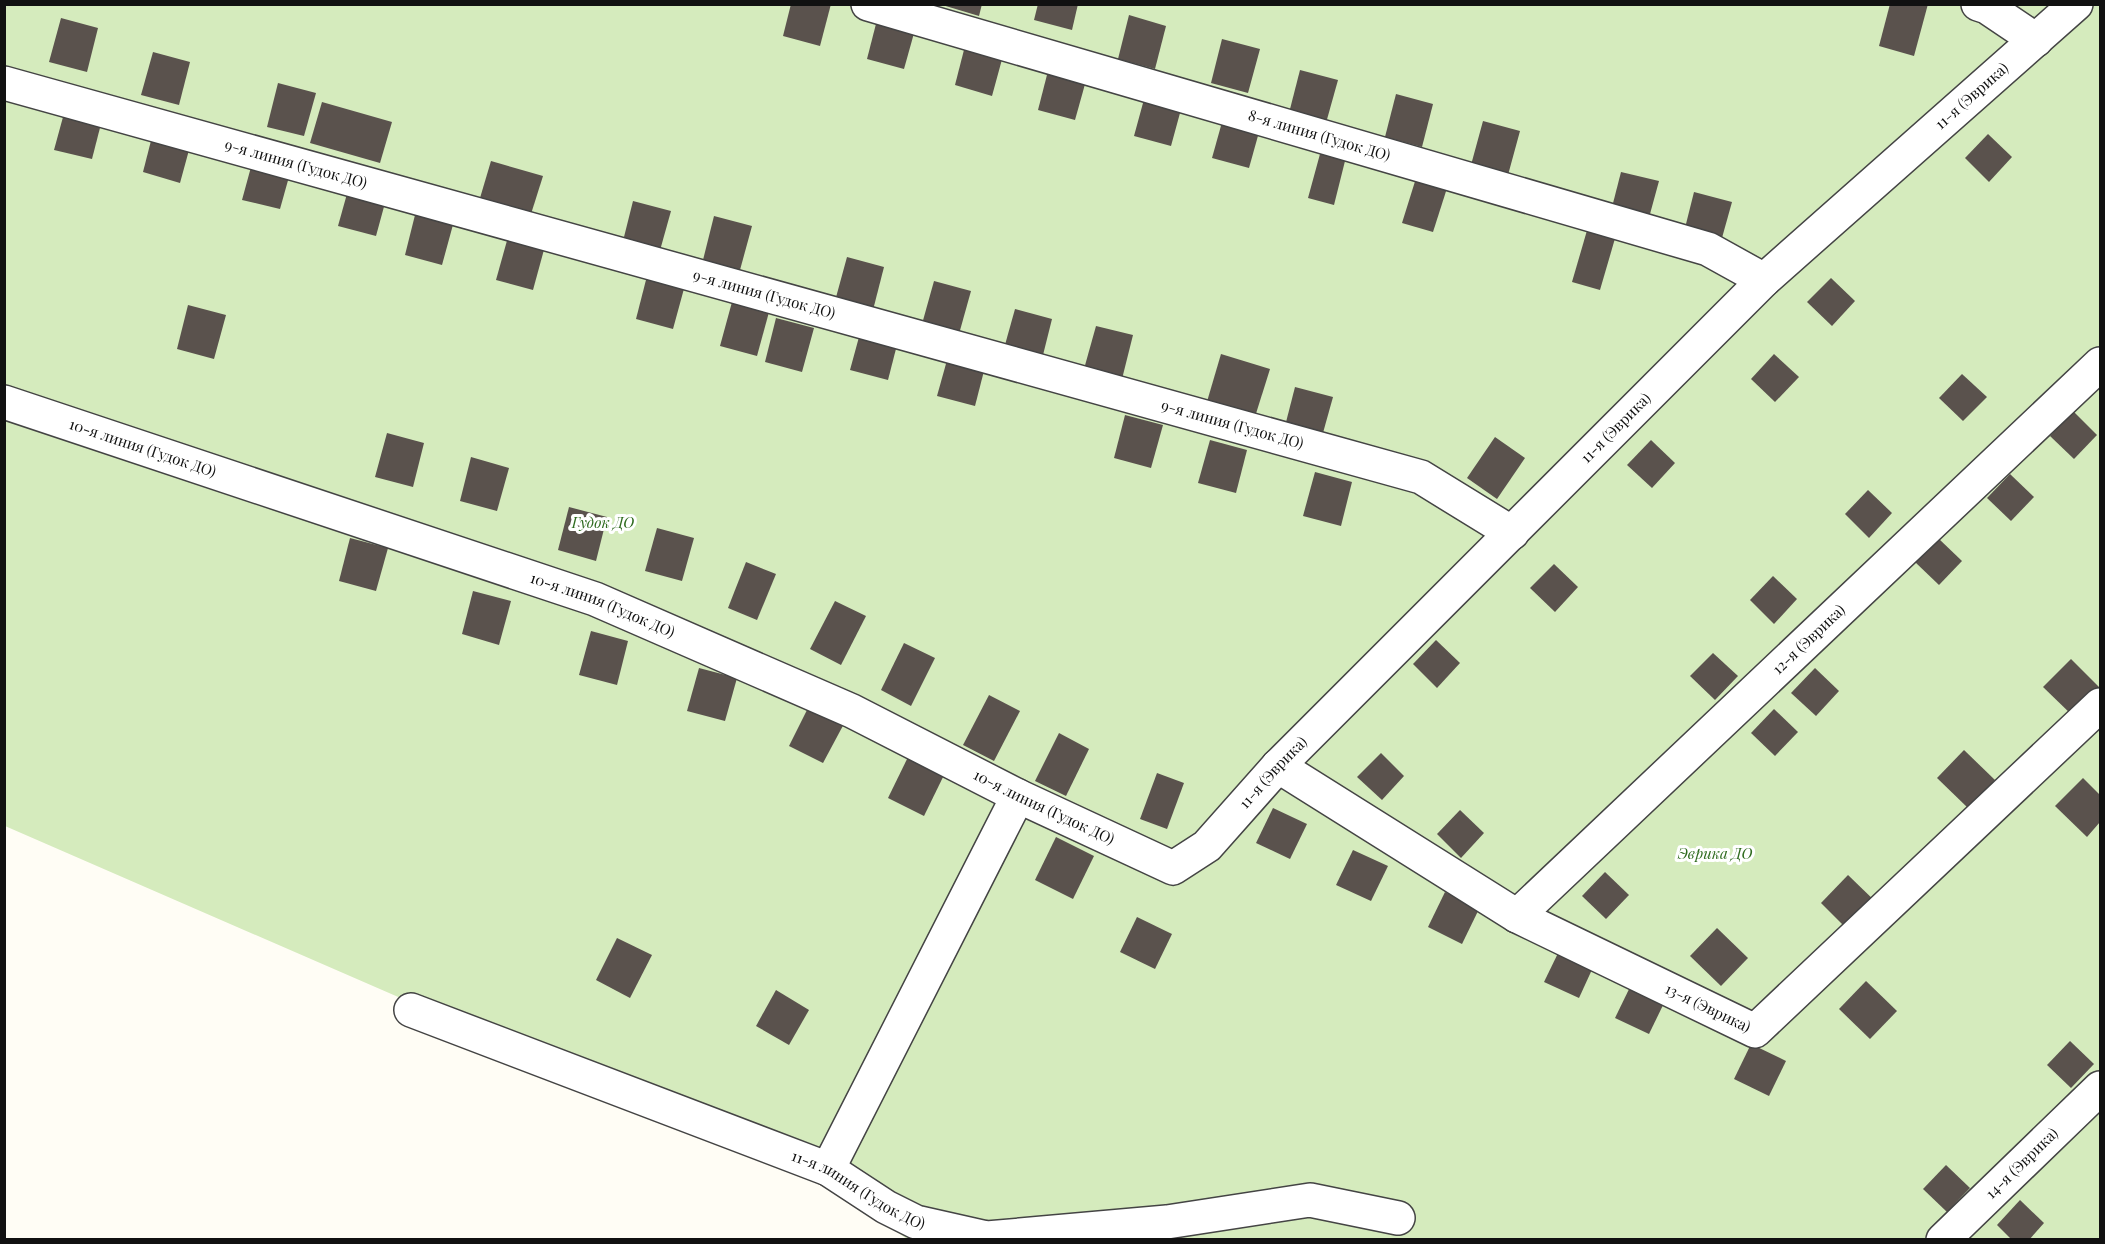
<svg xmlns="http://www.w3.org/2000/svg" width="2105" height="1244" font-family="'Playfair Display',serif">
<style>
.green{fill:#d5ebbd}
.building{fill:#5a524d}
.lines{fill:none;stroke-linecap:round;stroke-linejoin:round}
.minor-casing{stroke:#444;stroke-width:36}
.minor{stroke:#fff;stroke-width:33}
.labels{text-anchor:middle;stroke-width:6;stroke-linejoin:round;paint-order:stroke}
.street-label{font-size:15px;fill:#111;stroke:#fff}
.park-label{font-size:15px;font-style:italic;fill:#2f6b1f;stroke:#fff}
</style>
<rect width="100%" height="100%" fill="#fffdf5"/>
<path class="green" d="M 5,5 L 2100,5 L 2100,1239 L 907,1239 L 826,1183 L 5,826 Z"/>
<g class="building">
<path d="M 791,4 L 831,4 L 820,46 L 783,36 Z"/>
<path d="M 939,4 L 982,4 L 979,16 Z"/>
<path d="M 1038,4 L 1078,4 L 1072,30 L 1034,20 Z"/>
<path d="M 1890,4 L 1928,4 L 1914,56 L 1879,46 Z"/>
<path d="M 1129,15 L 1166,26 L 1155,69 L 1118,59 Z"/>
<path d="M 878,16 L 916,26 L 904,69 L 867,59 Z"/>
<path d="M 61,18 L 98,28 L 87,72 L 49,62 Z"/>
<path d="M 1222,39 L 1260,49 L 1248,93 L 1211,83 Z"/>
<path d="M 966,42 L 1004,52 L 992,96 L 955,85 Z"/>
<path d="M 153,52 L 190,62 L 179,105 L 141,95 Z"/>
<path d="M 1049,67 L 1087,77 L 1075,120 L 1038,110 Z"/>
<path d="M 1300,70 L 1338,80 L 1326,123 L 1289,113 Z"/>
<path d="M 278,83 L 316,93 L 304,136 L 267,127 Z"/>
<path d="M 1146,92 L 1183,102 L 1171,146 L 1134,136 Z"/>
<path d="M 1396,94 L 1433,104 L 1422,147 L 1385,137 Z"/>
<path d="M 322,102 L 392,122 L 380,163 L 310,143 Z"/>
<path d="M 66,106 L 103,116 L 92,159 L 54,150 Z"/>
<path d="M 1224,115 L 1261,125 L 1249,168 L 1212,158 Z"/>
<path d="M 1483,121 L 1520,131 L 1508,175 L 1471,165 Z"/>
<path d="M 154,129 L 192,139 L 180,183 L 143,172 Z"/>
<path d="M 1988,134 L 2012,157 L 1989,182 L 1965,158 Z"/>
<path d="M 1320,154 L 1345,161 L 1334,205 L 1308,198 Z"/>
<path d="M 254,156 L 292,166 L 280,209 L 242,200 Z"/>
<path d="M 491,161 L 543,176 L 531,214 L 480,198 Z"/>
<path d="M 1621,172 L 1659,181 L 1647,225 L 1610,215 Z"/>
<path d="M 1417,175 L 1448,185 L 1433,232 L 1402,223 Z"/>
<path d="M 350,183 L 388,192 L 376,236 L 338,226 Z"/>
<path d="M 1694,192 L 1732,202 L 1720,245 L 1683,236 Z"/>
<path d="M 633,201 L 671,211 L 659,254 L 622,245 Z"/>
<path d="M 416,211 L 454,221 L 442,265 L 405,255 Z"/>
<path d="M 714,216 L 752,226 L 740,270 L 703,260 Z"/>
<path d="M 1588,227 L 1616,235 L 1600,290 L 1572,282 Z"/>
<path d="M 508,237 L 545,246 L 533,290 L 496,280 Z"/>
<path d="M 847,257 L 884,267 L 873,310 L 835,301 Z"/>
<path d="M 647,276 L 685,285 L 673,329 L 636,319 Z"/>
<path d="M 1831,278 L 1855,301 L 1832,326 L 1807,302 Z"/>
<path d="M 934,281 L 971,291 L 959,334 L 922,324 Z"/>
<path d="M 732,302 L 769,312 L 757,356 L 720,346 Z"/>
<path d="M 188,305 L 226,315 L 214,359 L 177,349 Z"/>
<path d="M 1015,309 L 1052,319 L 1041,363 L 1003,352 Z"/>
<path d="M 776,318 L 814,328 L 802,372 L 765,362 Z"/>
<path d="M 862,326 L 899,337 L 888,380 L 850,370 Z"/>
<path d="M 1096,326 L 1133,335 L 1122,379 L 1084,369 Z"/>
<path d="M 949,353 L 986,363 L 975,406 L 937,396 Z"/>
<path d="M 1221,354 L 1270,369 L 1254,420 L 1206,405 Z"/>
<path d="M 1774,354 L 1799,377 L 1775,402 L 1751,379 Z"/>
<path d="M 1962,374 L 1987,397 L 1963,421 L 1939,398 Z"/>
<path d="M 1295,387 L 1333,397 L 1321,440 L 1284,430 Z"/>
<path d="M 2073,411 L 2097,435 L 2074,459 L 2050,436 Z"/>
<path d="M 1125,415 L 1163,425 L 1151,468 L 1114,458 Z"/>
<path d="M 387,433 L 424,443 L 413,487 L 375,477 Z"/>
<path d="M 1495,437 L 1525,458 L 1497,499 L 1467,478 Z"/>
<path d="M 1210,440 L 1247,450 L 1236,493 L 1198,483 Z"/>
<path d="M 1651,440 L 1675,463 L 1652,488 L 1627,465 Z"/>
<path d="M 471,457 L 509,468 L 497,511 L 460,501 Z"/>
<path d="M 1315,472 L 1352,482 L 1341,526 L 1303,516 Z"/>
<path d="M 2010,474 L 2034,497 L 2011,521 L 1987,498 Z"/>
<path d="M 1868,490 L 1892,513 L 1869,538 L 1845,514 Z"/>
<path d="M 569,507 L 607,517 L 596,561 L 558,550 Z"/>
<path d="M 657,528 L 694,538 L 682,581 L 645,571 Z"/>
<path d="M 350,538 L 388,548 L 376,591 L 339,581 Z"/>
<path d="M 1938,538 L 1962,561 L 1939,585 L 1915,562 Z"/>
<path d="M 746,562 L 776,574 L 757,620 L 728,608 Z"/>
<path d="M 1554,564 L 1578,587 L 1555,612 L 1530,588 Z"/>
<path d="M 1773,576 L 1797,599 L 1774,624 L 1750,600 Z"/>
<path d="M 473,591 L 511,601 L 499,645 L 462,634 Z"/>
<path d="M 835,601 L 866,616 L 841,665 L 810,649 Z"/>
<path d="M 591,631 L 628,641 L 617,685 L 579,675 Z"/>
<path d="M 1436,640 L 1460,663 L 1437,688 L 1413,664 Z"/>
<path d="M 904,643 L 935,658 L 911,706 L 881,690 Z"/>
<path d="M 1713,653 L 1738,676 L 1715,700 L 1690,676 Z"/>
<path d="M 2071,659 L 2100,688 L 2074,717 L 2043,687 Z"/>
<path d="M 699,668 L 737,678 L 725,721 L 687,711 Z"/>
<path d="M 1815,668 L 1839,691 L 1816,716 L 1791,693 Z"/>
<path d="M 989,695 L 1020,711 L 994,761 L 963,745 Z"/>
<path d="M 811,702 L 846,720 L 823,763 L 789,746 Z"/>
<path d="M 1774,709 L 1798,732 L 1775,756 L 1751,733 Z"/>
<path d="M 1059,733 L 1089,749 L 1066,796 L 1035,781 Z"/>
<path d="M 1964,750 L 1995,780 L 1968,808 L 1937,778 Z"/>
<path d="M 1381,753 L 1404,776 L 1382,800 L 1357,777 Z"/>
<path d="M 909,755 L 945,773 L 924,816 L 888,798 Z"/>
<path d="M 1157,773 L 1184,783 L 1167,829 L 1140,819 Z"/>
<path d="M 2083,778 L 2100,795 L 2100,822 L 2087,837 L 2055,806 Z"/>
<path d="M 1273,808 L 1307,824 L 1290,859 L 1256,843 Z"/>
<path d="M 1460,810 L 1484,833 L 1461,858 L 1437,834 Z"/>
<path d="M 1056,837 L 1094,856 L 1073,899 L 1035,880 Z"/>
<path d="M 1353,850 L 1388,866 L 1371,901 L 1336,885 Z"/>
<path d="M 1605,872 L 1629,895 L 1606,919 L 1582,896 Z"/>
<path d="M 1848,875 L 1879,905 L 1852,934 L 1821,903 Z"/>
<path d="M 1445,892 L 1479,909 L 1462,944 L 1428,927 Z"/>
<path d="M 1137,917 L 1172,934 L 1155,969 L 1120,952 Z"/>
<path d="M 1717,928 L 1748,958 L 1721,986 L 1690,956 Z"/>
<path d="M 617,938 L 652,955 L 630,998 L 596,980 Z"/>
<path d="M 1561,947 L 1595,963 L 1579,998 L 1544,982 Z"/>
<path d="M 1866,981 L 1897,1011 L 1870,1039 L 1839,1009 Z"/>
<path d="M 1632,983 L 1666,999 L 1649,1034 L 1615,1018 Z"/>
<path d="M 776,990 L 809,1010 L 789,1045 L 756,1026 Z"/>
<path d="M 2070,1041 L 2094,1064 L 2071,1088 L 2047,1065 Z"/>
<path d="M 1751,1044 L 1786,1061 L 1769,1096 L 1734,1079 Z"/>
<path d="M 1946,1165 L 1970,1188 L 1947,1212 L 1923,1189 Z"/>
<path d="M 2020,1200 L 2044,1223 L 2029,1240 L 2012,1240 L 1997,1225 Z"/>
</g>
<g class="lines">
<defs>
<g id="minor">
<path id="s1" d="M 868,4 L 1708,249 L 1764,280"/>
<path d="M 1978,4 L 1987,7 L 2036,40"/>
<path id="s2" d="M 4,83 L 1421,477 L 1512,533"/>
<path id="s3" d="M 4,402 L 595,599 L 852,711 L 1018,796 L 1173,868 L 1207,846 L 1278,766 L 1764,280 L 2076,4"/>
<path id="s4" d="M 1278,766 L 1517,916 L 1755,1031 L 2100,705"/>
<path id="s5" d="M 1517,916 L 2100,364"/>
<path id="s6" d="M 411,1010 L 828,1169 L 886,1207 L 916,1222 L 987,1238 L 1167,1222 L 1310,1200 L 1398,1218"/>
<path d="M 828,1169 L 1018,796"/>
<path id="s7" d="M 1943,1240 L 2100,1088"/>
</g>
</defs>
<use href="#minor" class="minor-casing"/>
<use href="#minor" class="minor"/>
</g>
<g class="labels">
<g class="street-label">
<text dy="5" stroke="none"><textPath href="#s3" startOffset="2373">11-я (Эврика)</textPath></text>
<text dy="5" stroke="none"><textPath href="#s1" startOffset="470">8-я линия (Гудок ДО)</textPath></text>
<text dy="5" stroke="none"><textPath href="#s2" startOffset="303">9-я линия (Гудок ДО)</textPath></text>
<text dy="5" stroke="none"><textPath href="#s2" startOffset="789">9-я линия (Гудок ДО)</textPath></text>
<text dy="5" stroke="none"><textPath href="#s2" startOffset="1275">9-я линия (Гудок ДО)</textPath></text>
<text dy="5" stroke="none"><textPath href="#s3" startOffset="1886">11-я (Эврика)</textPath></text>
<text dy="5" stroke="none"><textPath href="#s3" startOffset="146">10-я линия (Гудок ДО)</textPath></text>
<text dy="5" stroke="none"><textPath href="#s3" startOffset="632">10-я линия (Гудок ДО)</textPath></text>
<text dy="5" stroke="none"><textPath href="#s5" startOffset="402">12-я (Эврика)</textPath></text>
<text dy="5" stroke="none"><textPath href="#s3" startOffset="1400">11-я (Эврика)</textPath></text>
<text dy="5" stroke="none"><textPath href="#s3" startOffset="1118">10-я линия (Гудок ДО)</textPath></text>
<text dy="5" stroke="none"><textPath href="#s4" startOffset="494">13-я (Эврика)</textPath></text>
<text dy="5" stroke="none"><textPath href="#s7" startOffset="110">14-я (Эврика)</textPath></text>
<text dy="5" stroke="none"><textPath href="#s6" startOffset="483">11-я линия (Гудок ДО)</textPath></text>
</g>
<g class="park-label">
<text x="603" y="528">Гудок ДО</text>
<text x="1715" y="859">Эврика ДО</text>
</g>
</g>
<rect width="2105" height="1244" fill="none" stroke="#111111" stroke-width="12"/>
</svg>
